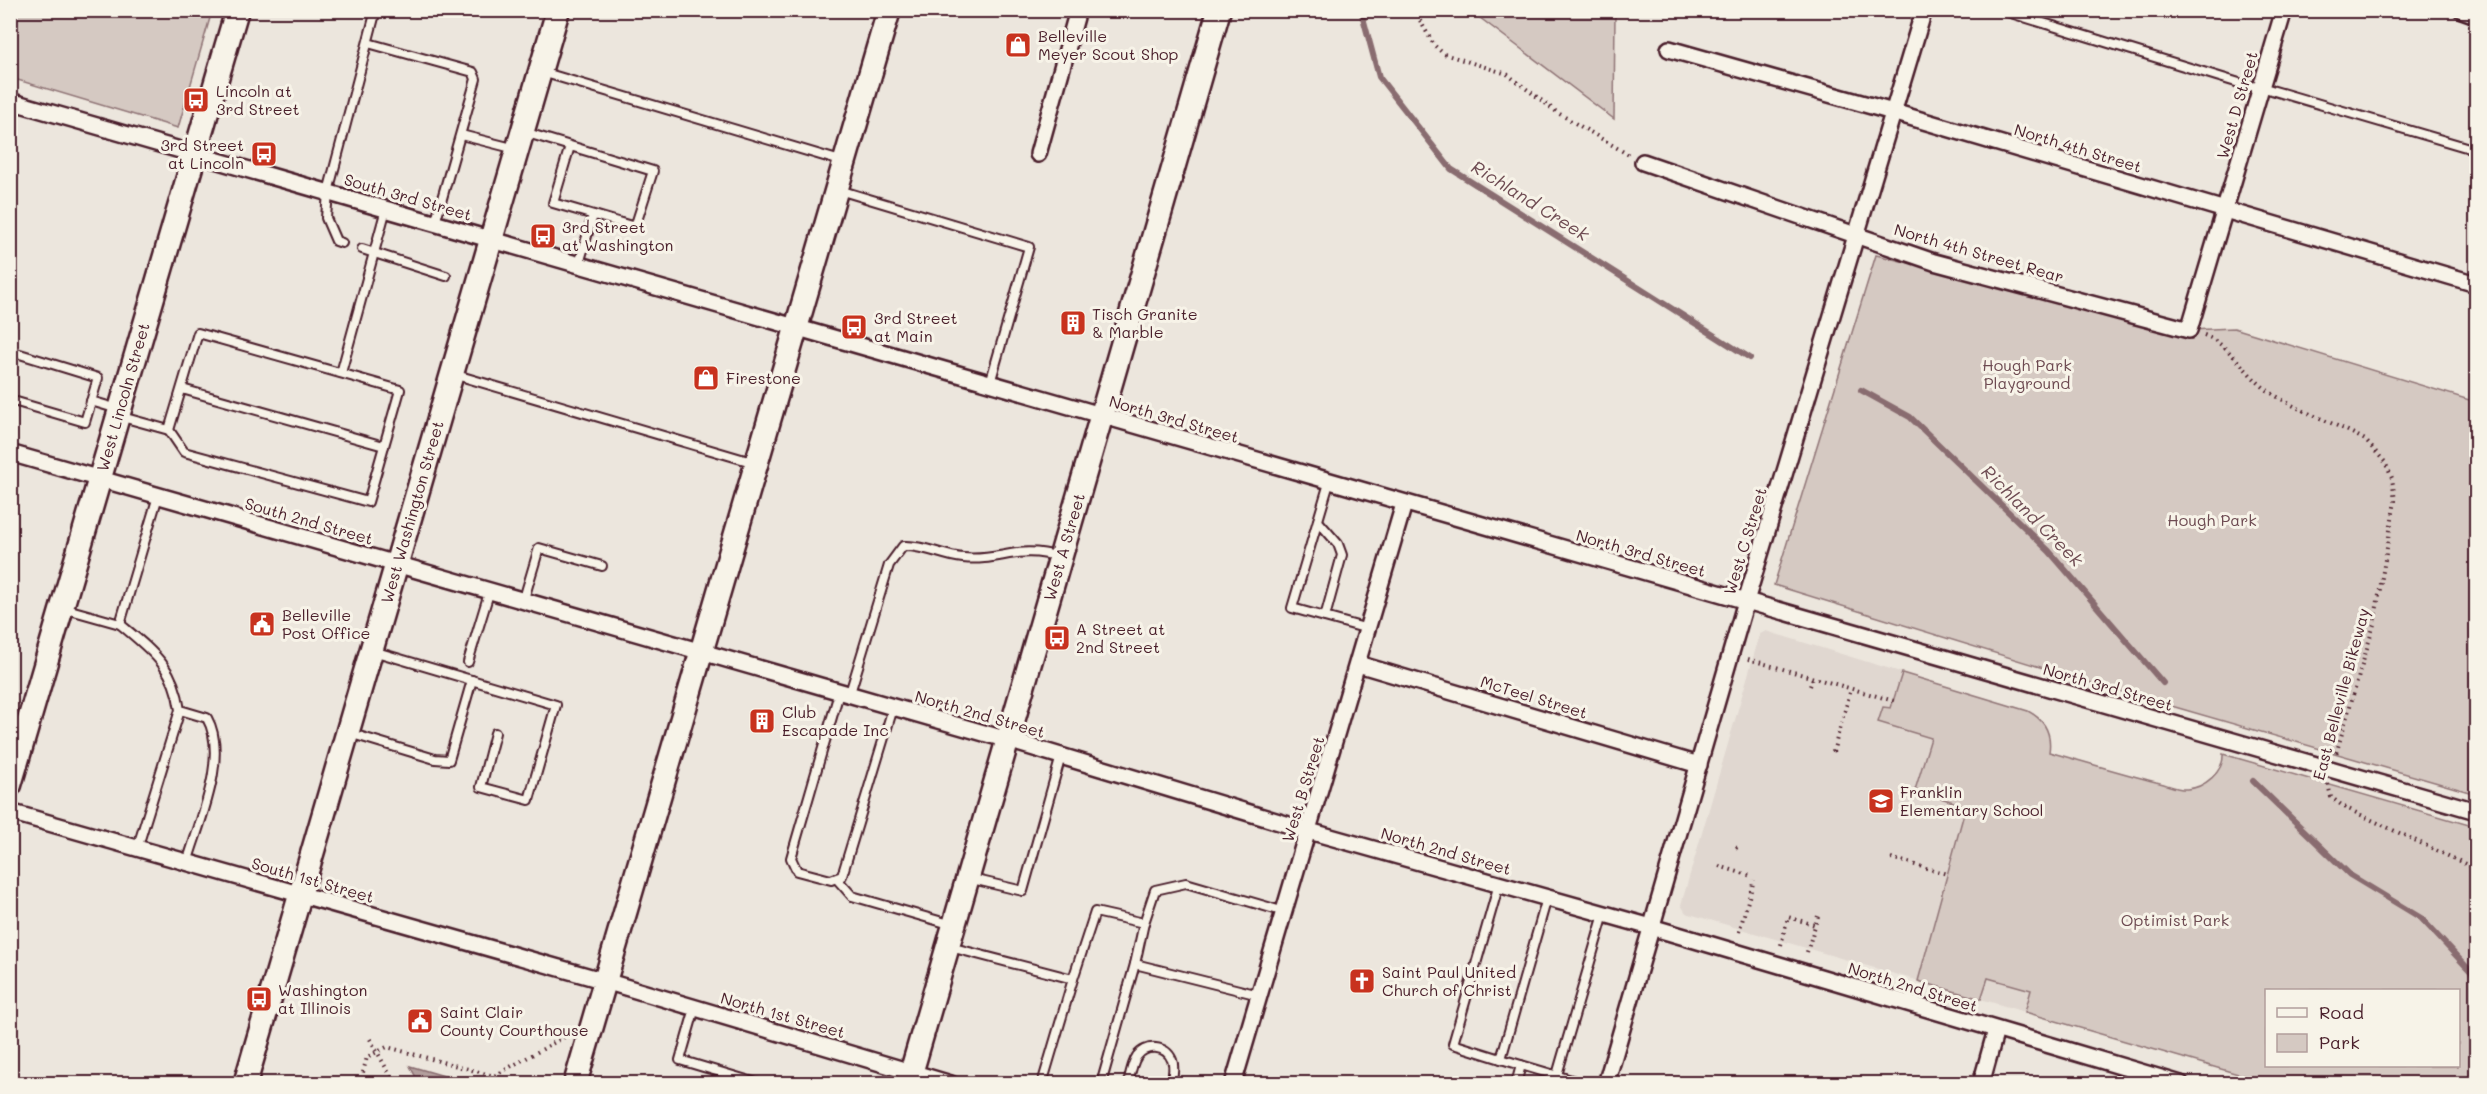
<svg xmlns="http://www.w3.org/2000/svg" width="2487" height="1094" font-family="Mali,sans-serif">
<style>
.built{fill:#e0d7d0}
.green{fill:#d5c9c2;stroke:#907476;stroke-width:1.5;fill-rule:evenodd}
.water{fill:#b39f9d;stroke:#896c6f;stroke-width:1.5}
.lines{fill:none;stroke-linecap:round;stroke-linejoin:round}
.stream{stroke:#896c6f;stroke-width:6}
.lane-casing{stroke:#4a1f2b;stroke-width:12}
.street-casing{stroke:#4a1f2b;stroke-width:20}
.secondary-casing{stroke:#4a1f2b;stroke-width:27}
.path{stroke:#4a1f2b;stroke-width:4;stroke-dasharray:1.5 4.5;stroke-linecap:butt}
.lane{stroke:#f7f3e8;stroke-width:8}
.street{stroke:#f7f3e8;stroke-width:15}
.secondary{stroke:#f7f3e8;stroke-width:22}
.labels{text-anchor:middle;stroke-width:6;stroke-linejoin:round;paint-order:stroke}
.poi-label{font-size:16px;fill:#4a1f2b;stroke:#f7f3e8;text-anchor:start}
.street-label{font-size:16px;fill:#4a1f2b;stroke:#f7f3e8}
.park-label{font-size:16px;fill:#6d4a51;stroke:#f7f3e8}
.water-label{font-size:18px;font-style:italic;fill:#6f4c53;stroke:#f7f3e8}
</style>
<rect width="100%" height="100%" fill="#ece6dd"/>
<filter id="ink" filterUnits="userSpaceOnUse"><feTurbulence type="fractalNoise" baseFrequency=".0167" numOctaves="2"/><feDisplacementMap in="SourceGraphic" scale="12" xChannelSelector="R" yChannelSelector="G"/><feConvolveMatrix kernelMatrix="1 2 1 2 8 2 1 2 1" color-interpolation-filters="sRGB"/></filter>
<g filter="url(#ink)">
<path class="built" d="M 1766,631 L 2028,711 L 2044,723 L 2050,738 L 2049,752 L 2064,756 L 2053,904 L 2025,1012 L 1686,913 L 1681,905 L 1760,634 Z"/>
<g class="green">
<path d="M 10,11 L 212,11 L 178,128 L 11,78 Z"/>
<path d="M 1471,11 L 1615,11 L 1614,119 Z"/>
<path d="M 1876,255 L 2189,330 L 2234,328 L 2476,402 L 2476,794 L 2092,683 L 1774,585 Z"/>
<path d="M 1902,673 L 2028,711 C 2045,720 2052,733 2049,752 C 2085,762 2120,773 2156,782 C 2166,784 2178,790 2187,789 C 2204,788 2224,772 2223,754 L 2476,827 L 2476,1083 L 2269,1083 L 2025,1012 L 2031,990 L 1988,978 L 1981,999 L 1918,981 L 1966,806 L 1915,790 L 1931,738 L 1878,722 L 1883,707 L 1891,708 ZM 2458,990 L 2458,1066 L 2266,1066 L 2266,990 Z"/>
</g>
<path class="water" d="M 410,1066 L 468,1083 L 419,1083 Z"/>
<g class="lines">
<g class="stream">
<path d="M 1361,10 L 1379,77 L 1451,169 L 1750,358"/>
<path d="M 1861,390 L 1910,417 L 2049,551 L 2163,683"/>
<path d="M 2253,781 L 2350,875 L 2421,918 L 2476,977"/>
</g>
<defs>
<g id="lane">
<path d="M 2001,10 L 2249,86 L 2261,87 L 2476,150"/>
<path d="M 368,43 L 473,72 L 476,79 L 435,223"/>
<path d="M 542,72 L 844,162"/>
<path d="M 524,132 L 653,171 L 635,227 L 553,203 L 570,146"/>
<path d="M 461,135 L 516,149"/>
<path d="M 839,190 L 1029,247 L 990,383"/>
<path d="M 342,243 L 336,241 L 326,218 L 328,192 L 376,10"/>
<path d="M 362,249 L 446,276"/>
<path d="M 579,264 L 593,215"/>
<path d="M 198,333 L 400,390 L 368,502 L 184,452 L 169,430 Z"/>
<path d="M 10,351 L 98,378 L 85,422 L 10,400"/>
<path d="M 341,373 L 386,209"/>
<path d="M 453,374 L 755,463"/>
<path d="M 182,389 L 384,446"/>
<path d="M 91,401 L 118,409"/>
<path d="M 122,417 L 169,430"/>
<path d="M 1329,483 L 1292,608 L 1368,629"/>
<path d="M 1318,521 L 1338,544 L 1342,555 L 1325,617"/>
<path d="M 523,602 L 539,548 L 602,566"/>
<path d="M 63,608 L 120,624 L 158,496"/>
<path d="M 120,624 C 152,651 174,666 180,710 L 137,849"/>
<path d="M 373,651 L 556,705 L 529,800 L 481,787 L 495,733"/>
<path d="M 468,662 L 489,593"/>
<path d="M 839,693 L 791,858 L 797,871 L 831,880 L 842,876 L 893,708"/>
<path d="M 849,696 L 889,565 L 903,546 C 924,545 942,556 963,558 C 1000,562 1018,544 1059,557"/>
<path d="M 180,710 L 207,718 C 229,757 199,822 187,863"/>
<path d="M 349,733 L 435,759 L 449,760 L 472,680"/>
<path d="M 968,878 L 1023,891 L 1061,756"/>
<path d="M 837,879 L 852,896 L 953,925"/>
<path d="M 1499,884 L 1453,1044 L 1501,1059"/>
<path d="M 950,947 L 1073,979 L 1095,912 L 1144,923"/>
<path d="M 1135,964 L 1144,923 L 1155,890 L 1186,883 L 1285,912"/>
<path d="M 695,1008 L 680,1060 L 760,1084"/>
<path d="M 1521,1065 L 1501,1059 L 1547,898"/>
<path d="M 1557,1075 L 1604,914"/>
<path d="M 1042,1084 L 1073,979"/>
<path d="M 1101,1084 L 1135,964 L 1259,995"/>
<path d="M 1128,1084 C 1130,1075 1132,1063 1137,1056 C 1146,1044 1166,1045 1172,1060 C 1175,1067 1173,1076 1171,1084"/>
<path d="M 1516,1084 L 1521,1065 L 1585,1084"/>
</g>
<g id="street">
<path d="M 2462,10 L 2476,15"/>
<path d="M 1669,49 L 1893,112 L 2476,284"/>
<path d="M 10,101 C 833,337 1654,576 2476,811"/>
<path d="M 1038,154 L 1078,10"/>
<path d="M 1643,162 L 1934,262 L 2189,330 L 2284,10"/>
<path d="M 10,453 L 1008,740 L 1309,831 L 1651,927 L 2181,1084"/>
<path d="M 1358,664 L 1699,765"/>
<path d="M 10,812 L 605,981 L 951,1084"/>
<path d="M 1233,1084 L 1404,504"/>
<path d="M 1606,1084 L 1746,601 L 1924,10"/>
<path d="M 1981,1084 L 1996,1030"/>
</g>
<g id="secondary">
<path d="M 10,785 L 237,10"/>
<path d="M 245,1084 L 558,10"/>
<path d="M 575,1084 L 889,10"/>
<path d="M 908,1084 L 1219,10"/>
</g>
</defs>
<use href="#lane" class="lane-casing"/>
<use href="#street" class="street-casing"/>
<use href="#secondary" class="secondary-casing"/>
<g class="path">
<path d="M 1414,10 L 1434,45 L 1444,54 L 1507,74 L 1558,113 L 1629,155"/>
<path d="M 2204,335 C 2231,345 2246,376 2270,392 C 2299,412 2334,422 2365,440 L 2385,462 L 2392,478 L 2395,501 L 2374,624 L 2336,754"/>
<path d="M 1748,659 L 1894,701"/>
<path d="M 1810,686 L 1813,678"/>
<path d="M 1833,752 L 1851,689"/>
<path d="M 2328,784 L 2331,797 L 2344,807 L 2476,869"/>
<path d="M 1736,848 L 1740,846"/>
<path d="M 1891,858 L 1947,874"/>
<path d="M 1719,866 L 1751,876"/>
<path d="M 1739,932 L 1754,880"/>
<path d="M 1781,945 L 1788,917 L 1815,925"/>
<path d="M 1807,952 L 1818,916"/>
<path d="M 370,1039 L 395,1084"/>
<path d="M 360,1084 L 367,1057 L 387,1047 L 494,1076 L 568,1035"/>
<path d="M 483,1084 L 486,1073"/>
</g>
<use href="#lane" class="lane"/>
<use href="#street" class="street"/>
<use href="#secondary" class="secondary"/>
</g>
</g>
<defs>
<symbol id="shop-square" viewBox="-11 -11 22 22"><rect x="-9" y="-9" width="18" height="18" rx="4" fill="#c8321e" stroke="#f7f3e8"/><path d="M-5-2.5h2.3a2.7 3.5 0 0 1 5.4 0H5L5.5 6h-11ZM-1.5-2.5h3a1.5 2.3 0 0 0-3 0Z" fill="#fff"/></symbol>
<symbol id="bus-square" viewBox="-11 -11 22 22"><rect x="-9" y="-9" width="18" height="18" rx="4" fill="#c8321e" stroke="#f7f3e8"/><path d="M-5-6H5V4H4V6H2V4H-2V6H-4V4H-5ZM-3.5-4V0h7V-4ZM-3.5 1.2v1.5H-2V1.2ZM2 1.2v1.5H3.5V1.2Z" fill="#fff"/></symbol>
<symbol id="building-square" viewBox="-11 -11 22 22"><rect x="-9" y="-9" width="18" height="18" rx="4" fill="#c8321e" stroke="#f7f3e8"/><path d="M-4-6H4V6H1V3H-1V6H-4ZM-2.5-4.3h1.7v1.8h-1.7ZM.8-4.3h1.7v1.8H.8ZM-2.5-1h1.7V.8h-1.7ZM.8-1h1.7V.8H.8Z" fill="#fff"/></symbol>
<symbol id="civic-square" viewBox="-11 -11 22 22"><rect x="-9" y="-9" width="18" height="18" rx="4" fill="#c8321e" stroke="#f7f3e8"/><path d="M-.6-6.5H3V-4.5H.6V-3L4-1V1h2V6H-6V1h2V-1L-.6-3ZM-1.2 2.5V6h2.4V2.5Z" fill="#fff"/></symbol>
<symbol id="school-square" viewBox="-11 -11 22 22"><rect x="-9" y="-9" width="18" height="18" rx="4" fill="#c8321e" stroke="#f7f3e8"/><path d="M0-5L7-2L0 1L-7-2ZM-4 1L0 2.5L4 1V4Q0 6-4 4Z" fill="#fff"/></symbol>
<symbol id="church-square" viewBox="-11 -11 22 22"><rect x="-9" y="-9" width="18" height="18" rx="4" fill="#c8321e" stroke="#f7f3e8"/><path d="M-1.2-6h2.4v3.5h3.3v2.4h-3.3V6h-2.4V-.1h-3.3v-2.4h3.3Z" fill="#fff"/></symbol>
</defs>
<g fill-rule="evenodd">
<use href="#shop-square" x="1003" y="30" width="30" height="30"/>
<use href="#bus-square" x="181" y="85" width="30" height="30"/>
<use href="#bus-square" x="249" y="139" width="30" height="30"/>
<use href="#bus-square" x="528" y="221" width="30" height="30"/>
<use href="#building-square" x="1058" y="308" width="30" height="30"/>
<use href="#bus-square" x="839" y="312" width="30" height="30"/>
<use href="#shop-square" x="691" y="363" width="30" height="30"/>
<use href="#civic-square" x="247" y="609" width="30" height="30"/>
<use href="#bus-square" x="1042" y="623" width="30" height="30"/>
<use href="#building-square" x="747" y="706" width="30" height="30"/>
<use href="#school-square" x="1866" y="786" width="30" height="30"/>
<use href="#church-square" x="1347" y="966" width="30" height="30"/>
<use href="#bus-square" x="244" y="984" width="30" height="30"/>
<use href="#civic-square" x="405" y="1006" width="30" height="30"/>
</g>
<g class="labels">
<g class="poi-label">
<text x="1038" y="42">Belleville<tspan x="1038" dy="18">Meyer Scout Shop</tspan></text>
<text x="216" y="97">Lincoln at<tspan x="216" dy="18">3rd Street</tspan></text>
<text x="244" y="151" text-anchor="end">3rd Street<tspan x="244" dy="18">at Lincoln</tspan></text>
<text x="562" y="233">3rd Street<tspan x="562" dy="18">at Washington</tspan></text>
<text x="1092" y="320">Tisch Granite<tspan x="1092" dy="18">&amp; Marble</tspan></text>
<text x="874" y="324">3rd Street<tspan x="874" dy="18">at Main</tspan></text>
<text x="726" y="384">Firestone</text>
<text x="282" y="621">Belleville<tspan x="282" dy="18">Post Office</tspan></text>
<text x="1076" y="635">A Street at<tspan x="1076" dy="18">2nd Street</tspan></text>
<text x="782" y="718">Club<tspan x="782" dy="18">Escapade Inc</tspan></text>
<text x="1900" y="798">Franklin<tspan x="1900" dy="18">Elementary School</tspan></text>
<text x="1382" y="978">Saint Paul United<tspan x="1382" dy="18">Church of Christ</tspan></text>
<text x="278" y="996">Washington<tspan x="278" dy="18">at Illinois</tspan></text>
<text x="440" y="1018">Saint Clair<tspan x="440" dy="18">County Courthouse</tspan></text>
</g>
<g class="street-label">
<text transform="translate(2237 105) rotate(-74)" y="6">West D Street</text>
<text transform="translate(2078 148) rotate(17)" y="6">North 4th Street</text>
<text transform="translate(408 197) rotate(16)" y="6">South 3rd Street</text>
<text transform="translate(1979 253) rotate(16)" y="6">North 4th Street Rear</text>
<text transform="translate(123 397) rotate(-74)" y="6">West Lincoln Street</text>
<text transform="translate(1174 419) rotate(16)" y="6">North 3rd Street</text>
<text transform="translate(412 512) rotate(-74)" y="6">West Washington Street</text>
<text transform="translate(309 521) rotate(16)" y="6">South 2nd Street</text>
<text transform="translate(1745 541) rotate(-73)" y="6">West C Street</text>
<text transform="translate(1064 547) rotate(-74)" y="6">West A Street</text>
<text transform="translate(1641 553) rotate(16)" y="6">North 3rd Street</text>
<text transform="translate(2108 687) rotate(16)" y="6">North 3rd Street</text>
<text transform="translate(2341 694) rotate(-75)" y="6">East Belleville Bikeway</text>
<text transform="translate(1534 697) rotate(17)" y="6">McTeel Street</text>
<text transform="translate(980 714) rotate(16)" y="6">North 2nd Street</text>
<text transform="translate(1303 789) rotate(-73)" y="6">West B Street</text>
<text transform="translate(1446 851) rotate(16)" y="6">North 2nd Street</text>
<text transform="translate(313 880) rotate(16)" y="6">South 1st Street</text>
<text transform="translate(1913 987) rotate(17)" y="6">North 2nd Street</text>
<text transform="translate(783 1015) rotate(16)" y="6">North 1st Street</text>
</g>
<g class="park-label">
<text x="2027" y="371">Hough Park<tspan x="2027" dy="18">Playground</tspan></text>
<text x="2212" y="526">Hough Park</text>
<text x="2175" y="926">Optimist Park</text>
</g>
<g class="water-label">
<text transform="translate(1530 201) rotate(32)" y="6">Richland Creek</text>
<text transform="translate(2032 516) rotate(45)" y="6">Richland Creek</text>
</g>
</g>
<rect width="2487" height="1094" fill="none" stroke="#f7f3e8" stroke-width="36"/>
<rect x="18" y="18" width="2451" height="1058" fill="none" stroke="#4a1f2b" stroke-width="2" filter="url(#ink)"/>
<rect x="2265" y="989" width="195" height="78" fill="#f7f3e8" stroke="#b29e9c" stroke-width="1.5"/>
<rect x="2277" y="1008" width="30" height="9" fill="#f7f3e8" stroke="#b29e9c" stroke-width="1.5"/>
<text x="2319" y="1019" font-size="18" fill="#4a1f2b">Road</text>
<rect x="2277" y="1034" width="30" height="18" fill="#d5c9c2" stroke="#b29e9c" stroke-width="1.5"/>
<text x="2319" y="1049" font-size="18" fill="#4a1f2b">Park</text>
</svg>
